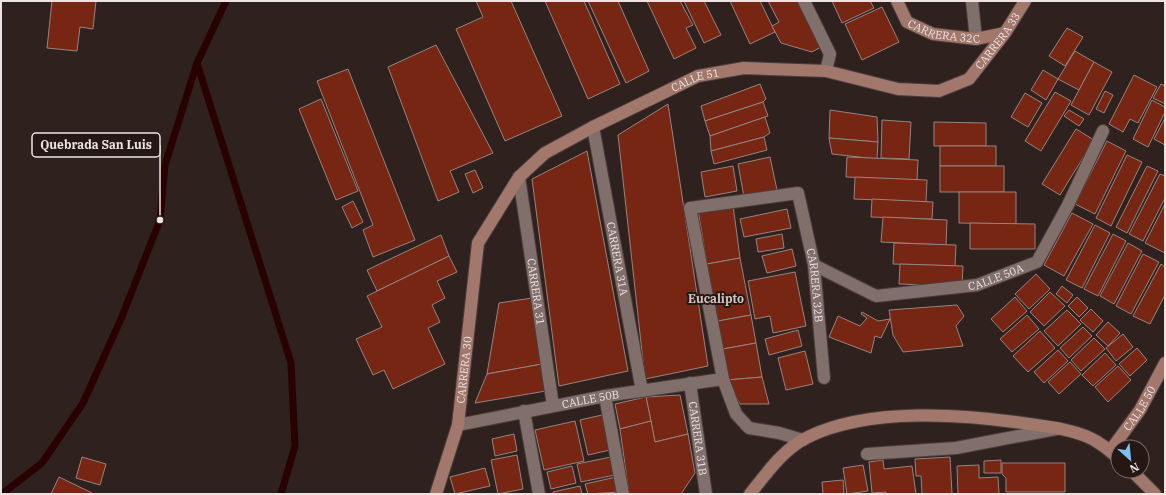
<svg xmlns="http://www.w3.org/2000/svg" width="1166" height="495" font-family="'IBM Plex Serif',serif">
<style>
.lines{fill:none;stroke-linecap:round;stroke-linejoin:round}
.stream{stroke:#280100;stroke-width:7}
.building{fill:#762612;stroke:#968480}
.street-casing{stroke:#4a3e3c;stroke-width:14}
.secondary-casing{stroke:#4a3e3c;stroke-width:14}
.street{stroke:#806f6b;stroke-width:12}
.secondary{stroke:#a2776c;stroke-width:12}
.labels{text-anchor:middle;stroke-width:4;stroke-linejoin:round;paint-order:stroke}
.street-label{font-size:11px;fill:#ede3e1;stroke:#251814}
.neighbourhood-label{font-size:12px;font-weight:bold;fill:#d5c3be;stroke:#251814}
.leader{fill:none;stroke:#ede3e1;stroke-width:1.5}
.callout-dot{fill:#ede3e1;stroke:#251814;stroke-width:1.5}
.callout{fill:#251814;stroke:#ede3e1;stroke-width:1.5}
.callout-label{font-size:12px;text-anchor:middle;font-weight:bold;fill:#ede3e1}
</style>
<rect width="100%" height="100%" fill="#2f211e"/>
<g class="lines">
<g class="stream">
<path d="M 197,63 L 291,363 L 295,446 L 281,494"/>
<path d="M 2,494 L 42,463 L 83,403 L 121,319 L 160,220 L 165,165 L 197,63 L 226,1"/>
</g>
</g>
<g class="building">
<path d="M 52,1 L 96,1 L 93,29 L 80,27 L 77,51 L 47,48 Z"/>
<path d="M 476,1 L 511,1 L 562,116 L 505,141 L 456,29 L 483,17 Z"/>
<path d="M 545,1 L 584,1 L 620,84 L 588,99 Z"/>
<path d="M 588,1 L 618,1 L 649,71 L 626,83 Z"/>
<path d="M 647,1 L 680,1 L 693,25 L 686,28 L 696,48 L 674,59 Z"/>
<path d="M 684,1 L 704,1 L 721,35 L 704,43 Z"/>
<path d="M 730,1 L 760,1 L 775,32 L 750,44 Z"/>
<path d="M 768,1 L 799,1 L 821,47 L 812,52 L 781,43 L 772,26 L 779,22 Z"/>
<path d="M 832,1 L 870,1 L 874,8 L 842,23 Z"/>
<path d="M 882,7 L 899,42 L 862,60 L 845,24 Z"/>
<path d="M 1067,28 L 1083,37 L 1065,66 L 1049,56 Z"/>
<path d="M 436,45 L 493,153 L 450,171 L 459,192 L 438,201 L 388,67 Z"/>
<path d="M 1075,51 L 1094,62 L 1079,90 L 1058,79 Z"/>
<path d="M 1094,62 L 1112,72 L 1089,115 L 1071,105 Z"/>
<path d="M 348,69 L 415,240 L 373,257 L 363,230 L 373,225 L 317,81 Z"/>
<path d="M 1043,70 L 1058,79 L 1046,100 L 1031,90 Z"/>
<path d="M 1134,75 L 1157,87 L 1138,123 L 1130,119 L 1123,132 L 1109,124 Z"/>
<path d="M 760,84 L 766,99 L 763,102 L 705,121 L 701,106 Z"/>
<path d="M 1161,84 L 1165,86 L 1165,104 L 1153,98 Z"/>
<path d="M 1105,91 L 1113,95 L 1104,113 L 1096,109 Z"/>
<path d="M 1055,92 L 1071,101 L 1041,151 L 1025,141 Z"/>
<path d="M 1025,93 L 1042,103 L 1028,127 L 1011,117 Z"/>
<path d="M 321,99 L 358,191 L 336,200 L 299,109 Z"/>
<path d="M 1152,100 L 1165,107 L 1165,112 L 1148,147 L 1133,139 Z"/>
<path d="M 763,102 L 768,116 L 710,136 L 705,121 Z"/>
<path d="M 668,104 L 708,366 L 645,379 L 618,135 Z"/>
<path d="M 830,110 L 877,117 L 878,142 L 829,138 Z"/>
<path d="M 1069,110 L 1084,119 L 1079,126 L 1064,116 Z"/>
<path d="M 765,117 L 770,133 L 764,137 L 711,151 L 710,136 Z"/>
<path d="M 1165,118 L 1165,145 L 1154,139 Z"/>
<path d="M 882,120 L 911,122 L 909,159 L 881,158 Z"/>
<path d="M 934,122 L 986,123 L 986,146 L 934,146 Z"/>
<path d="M 1076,129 L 1094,140 L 1060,195 L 1042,184 Z"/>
<path d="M 764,137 L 767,150 L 714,164 L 711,151 Z"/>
<path d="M 829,138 L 878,142 L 877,159 L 832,154 Z"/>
<path d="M 1107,141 L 1126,151 L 1095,214 L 1075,204 Z"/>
<rect x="940" y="146" width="56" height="20"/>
<path d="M 587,151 L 628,371 L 559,386 L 532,179 Z"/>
<path d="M 1127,155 L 1142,162 L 1111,226 L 1096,218 Z"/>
<path d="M 770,157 L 777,190 L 744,197 L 738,164 Z"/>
<path d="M 847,157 L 918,160 L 917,180 L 846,177 Z"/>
<path d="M 733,166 L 737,191 L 705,197 L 701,172 Z"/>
<rect x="940" y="166" width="64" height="26"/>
<path d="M 1147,166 L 1158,171 L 1127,233 L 1116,227 Z"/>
<path d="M 475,170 L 483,188 L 473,193 L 465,174 Z"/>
<path d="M 1160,174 L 1165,176 L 1165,198 L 1143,241 L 1129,234 Z"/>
<path d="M 855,177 L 927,180 L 926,202 L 854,199 Z"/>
<path d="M 959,192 L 1016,192 L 1016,224 L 959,223 Z"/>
<path d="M 872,199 L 933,202 L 932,219 L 871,217 Z"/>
<path d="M 353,201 L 363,222 L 352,228 L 342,207 Z"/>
<path d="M 1165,204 L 1165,253 L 1145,243 Z"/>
<path d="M 733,205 L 740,258 L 707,264 L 698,210 Z"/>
<path d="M 787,209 L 791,228 L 744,237 L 740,219 Z"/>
<path d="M 1072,213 L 1093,224 L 1064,276 L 1044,265 Z"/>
<path d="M 883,217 L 947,220 L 946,245 L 881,242 Z"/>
<path d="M 970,223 L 1035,224 L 1035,249 L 970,249 Z"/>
<path d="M 1095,225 L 1110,233 L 1082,288 L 1066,280 Z"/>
<path d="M 782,234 L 784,248 L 758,252 L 756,239 Z"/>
<path d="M 1113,234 L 1126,241 L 1098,296 L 1084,289 Z"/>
<path d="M 441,235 L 449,256 L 377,291 L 367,270 Z"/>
<path d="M 894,243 L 956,245 L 955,266 L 893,264 Z"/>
<path d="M 1128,243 L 1142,251 L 1114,304 L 1100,296 Z"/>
<path d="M 792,249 L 796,266 L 767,273 L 762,256 Z"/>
<path d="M 1143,254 L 1159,262 L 1131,314 L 1116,306 Z"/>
<path d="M 449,256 L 457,272 L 437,281 L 445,298 L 432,305 L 440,322 L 428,328 L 445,364 L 393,389 L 384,370 L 373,375 L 356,339 L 382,327 L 367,296 Z"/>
<path d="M 740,258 L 751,315 L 718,321 L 707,264 Z"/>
<path d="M 900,264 L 963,266 L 962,286 L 899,284 Z"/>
<path d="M 1161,264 L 1165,267 L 1165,295 L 1150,324 L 1133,316 Z"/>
<path d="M 795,272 L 806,326 L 773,333 L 770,316 L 755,319 L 748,281 Z"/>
<path d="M 1036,274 L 1050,289 L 1029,309 L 1015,294 Z"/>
<path d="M 1062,286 L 1073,295 L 1067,303 L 1056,294 Z"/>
<path d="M 1050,292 L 1065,306 L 1044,326 L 1030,312 Z"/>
<path d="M 1015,297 L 1027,311 L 1003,332 L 991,319 Z"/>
<path d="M 1077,297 L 1088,308 L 1079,317 L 1068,306 Z"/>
<path d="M 532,298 L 542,364 L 487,374 L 499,303 Z"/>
<path d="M 957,305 L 964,316 L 956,326 L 963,346 L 903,352 L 893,335 L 889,310 Z"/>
<path d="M 1091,309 L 1103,321 L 1093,332 L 1080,320 Z"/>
<path d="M 1067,310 L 1081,324 L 1058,346 L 1044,331 Z"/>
<path d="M 862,312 L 878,321 L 890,319 L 881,338 L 875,336 L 871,353 L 829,337 L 838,316 L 860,326 L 867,318 L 861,314 Z"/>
<path d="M 751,315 L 756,343 L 723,349 L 718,321 Z"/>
<path d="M 1027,315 L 1039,329 L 1012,352 L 1000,339 Z"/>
<path d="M 1108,322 L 1120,333 L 1108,346 L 1096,335 Z"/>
<path d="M 1083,327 L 1092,336 L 1069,358 L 1060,348 Z"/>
<path d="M 798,330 L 802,346 L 769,355 L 765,339 Z"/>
<path d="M 1040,331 L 1055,348 L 1028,372 L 1013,356 Z"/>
<path d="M 1123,334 L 1133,347 L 1116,361 L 1106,348 Z"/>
<path d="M 1094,338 L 1105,349 L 1081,371 L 1071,360 Z"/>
<path d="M 756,343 L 762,377 L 727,380 L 723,349 Z"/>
<path d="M 1137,348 L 1147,360 L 1130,376 L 1119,364 Z"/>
<path d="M 1058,350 L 1068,361 L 1044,383 L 1034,372 Z"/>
<path d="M 805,351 L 813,384 L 786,390 L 778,358 Z"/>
<path d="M 1105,353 L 1116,365 L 1093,386 L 1082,375 Z"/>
<path d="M 1070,362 L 1081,374 L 1059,394 L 1048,382 Z"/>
<path d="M 542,364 L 546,391 L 475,403 L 487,374 Z"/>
<path d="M 1118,366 L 1131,380 L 1108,402 L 1095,387 Z"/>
<path d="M 762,377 L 769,404 L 740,404 L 727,380 Z"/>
<path d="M 680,395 L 688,434 L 655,442 L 646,397 Z"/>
<path d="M 646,397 L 651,421 L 620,429 L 615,404 Z"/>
<path d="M 602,415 L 610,450 L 588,455 L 580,420 Z"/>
<path d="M 575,421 L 584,461 L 544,470 L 535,430 Z"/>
<path d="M 651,421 L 655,442 L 688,434 L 695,473 L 681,494 L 629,494 L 620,429 Z"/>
<path d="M 514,434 L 517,451 L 495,456 L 492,439 Z"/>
<path d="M 517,455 L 523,489 L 498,494 L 491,460 Z"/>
<path d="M 82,457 L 106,464 L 100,485 L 76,478 Z"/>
<path d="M 611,457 L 615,475 L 581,482 L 577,464 Z"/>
<path d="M 950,457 L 952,494 L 922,494 L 921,476 L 916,476 L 915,459 Z"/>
<path d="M 883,460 L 884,469 L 912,466 L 916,494 L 886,494 L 886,492 L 872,493 L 869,462 Z"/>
<path d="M 1001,460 L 1001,473 L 984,473 L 984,461 Z"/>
<path d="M 1002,463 L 1065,463 L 1065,492 L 1006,492 L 1006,478 L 1002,474 Z"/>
<path d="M 863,465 L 868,491 L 847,494 L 843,468 Z"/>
<path d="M 979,465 L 979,478 L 998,477 L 999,494 L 958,494 L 957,466 Z"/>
<path d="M 572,466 L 576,483 L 551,489 L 547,472 Z"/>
<path d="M 485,468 L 490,486 L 455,494 L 450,477 Z"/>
<path d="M 59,477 L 92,493 L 92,494 L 51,494 Z"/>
<path d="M 616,477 L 619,492 L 588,494 L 585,484 Z"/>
<path d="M 843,480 L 844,494 L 823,494 L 822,482 Z"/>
<path d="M 580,486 L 582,494 L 553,494 L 553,492 Z"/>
</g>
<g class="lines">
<defs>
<g id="street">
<path d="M 804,1 L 830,54 L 826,71"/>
<path d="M 972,1 L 976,39"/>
<path id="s1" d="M 593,127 L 642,391"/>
<path id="s2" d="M 519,177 L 553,406"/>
<path id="s3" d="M 814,265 L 876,296 L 977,285 L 1037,262 L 1068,205 L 1103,131"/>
<path id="s4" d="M 690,383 L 706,494"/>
<path d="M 605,396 L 623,494"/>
<path d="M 524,411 L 539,494"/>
<path id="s5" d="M 458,425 L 605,396 L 723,379"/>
<path id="s6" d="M 803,440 L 779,433 L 749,428 L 736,414 L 723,379 L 690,208 L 798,193 L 814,265 L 824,378"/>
<path d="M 867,454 L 956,448 L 1056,429"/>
</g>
<g id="secondary">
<path id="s7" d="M 897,1 L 907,22 L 933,34 L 976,39 L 1005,33"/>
<path id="s8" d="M 1110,451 L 1140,410 L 1165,363"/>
<path d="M 1132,471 L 1155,494"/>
<path id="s9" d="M 436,494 L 458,425 L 478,243 L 519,177 L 545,153 L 593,127 L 698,76 L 744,68 L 826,71 L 898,89 L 939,91 L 969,79 L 1005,33 L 1025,1"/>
<path d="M 750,494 C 767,473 783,449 808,437 C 869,407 964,414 1029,424 C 1049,427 1070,429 1088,437 C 1100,442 1109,450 1118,458"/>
</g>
</defs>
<use href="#street" class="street-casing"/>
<use href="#secondary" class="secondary-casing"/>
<use href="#street" class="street"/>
<use href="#secondary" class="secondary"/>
</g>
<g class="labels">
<g class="street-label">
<text dy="4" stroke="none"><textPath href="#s7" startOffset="62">CARRERA 32C</textPath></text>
<text dy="4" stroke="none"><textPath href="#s9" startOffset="864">CARRERA 33</textPath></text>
<text dy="4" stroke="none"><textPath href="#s9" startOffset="536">CALLE 51</textPath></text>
<text dy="4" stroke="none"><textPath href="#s1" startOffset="134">CARRERA 31A</textPath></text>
<text dy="4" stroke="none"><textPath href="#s3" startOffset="191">CALLE 50A</textPath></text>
<text dy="4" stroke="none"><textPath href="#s6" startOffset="489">CARRERA 32B</textPath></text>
<text dy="4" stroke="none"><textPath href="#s2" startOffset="116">CARRERA 31</textPath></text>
<text dy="4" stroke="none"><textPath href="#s9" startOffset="128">CARRERA 30</textPath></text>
<text dy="4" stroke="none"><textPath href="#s5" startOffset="135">CALLE 50B</textPath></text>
<text dy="4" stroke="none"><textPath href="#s8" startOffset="52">CALLE 50</textPath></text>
<text dy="4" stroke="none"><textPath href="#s4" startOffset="56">CARRERA 31B</textPath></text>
</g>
<g class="neighbourhood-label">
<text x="716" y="303">Eucalipto</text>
</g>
</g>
<path class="leader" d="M160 220L160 145"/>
<circle class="callout-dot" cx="160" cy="220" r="4"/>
<rect class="callout" x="32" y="133" width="128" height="24" rx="4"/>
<g class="callout-label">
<text x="96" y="149">Quebrada San Luis</text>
</g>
<rect width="1166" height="495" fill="none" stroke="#ede3e1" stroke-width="4"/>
<g transform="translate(1130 459) rotate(153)"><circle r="19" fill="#251814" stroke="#756966"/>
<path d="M0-3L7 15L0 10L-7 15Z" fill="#7abff8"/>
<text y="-6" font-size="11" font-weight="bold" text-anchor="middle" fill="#ede3e1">N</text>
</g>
</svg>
